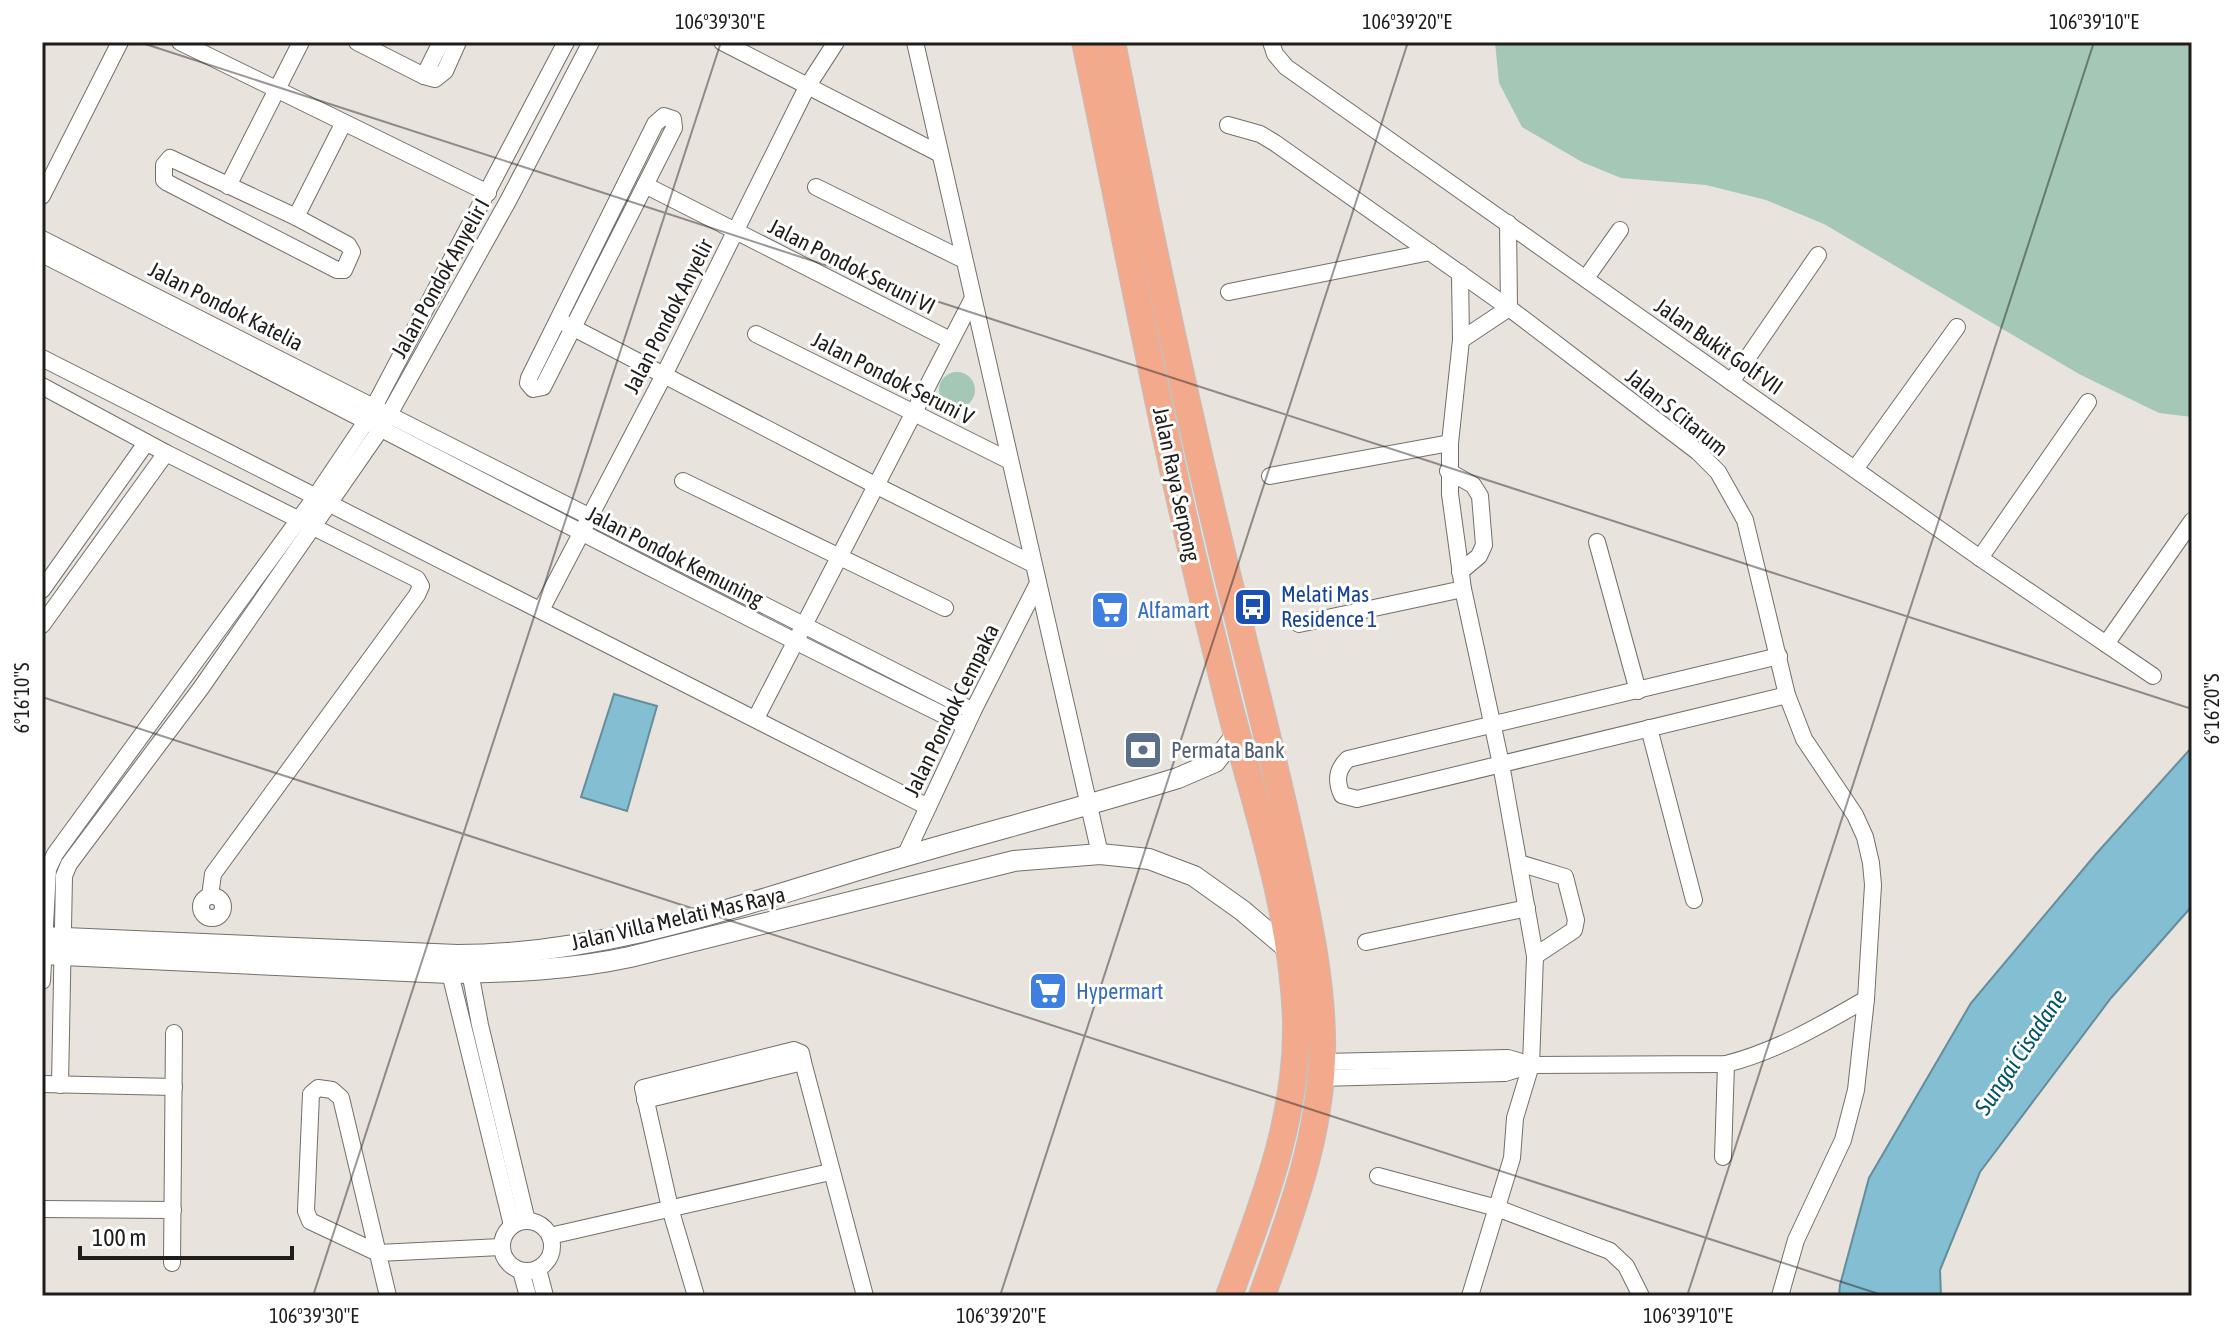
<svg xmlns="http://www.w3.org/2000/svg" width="2234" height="1338" font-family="'Asap Condensed',sans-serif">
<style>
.green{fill:#a5c7b6}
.water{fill:#83bed3;stroke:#658e9c;stroke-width:2}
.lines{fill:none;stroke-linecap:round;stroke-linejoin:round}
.minor-casing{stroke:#746f6a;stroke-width:18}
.tertiary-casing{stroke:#746f6a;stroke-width:22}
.primary-casing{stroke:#c0c0bf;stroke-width:28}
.minor{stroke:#fff;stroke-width:16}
.tertiary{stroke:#fff;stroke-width:20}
.primary{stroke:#f3aa8c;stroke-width:26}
.ticks{fill:none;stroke:#1f1d1b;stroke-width:2;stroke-opacity:0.45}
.labels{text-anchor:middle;stroke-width:6;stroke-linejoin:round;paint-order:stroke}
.street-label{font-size:22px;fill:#1f1d1b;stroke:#fff}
.transit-label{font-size:22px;fill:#164399;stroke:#fff;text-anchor:start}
.shop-label{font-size:22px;fill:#366cbe;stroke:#fff;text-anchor:start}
.service-label{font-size:22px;fill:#4e5e75;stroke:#fff;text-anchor:start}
.water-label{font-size:24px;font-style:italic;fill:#00546a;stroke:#fff}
.neatline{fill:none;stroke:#1f1d1b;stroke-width:3}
.ticks-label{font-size:20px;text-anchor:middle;fill:#1f1d1b}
</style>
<rect width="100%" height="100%" fill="#e9e3de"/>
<g class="green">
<path d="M 1495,42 L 2192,42 L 2192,417 L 2159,413 L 2079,374 L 1824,224 L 1766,200 L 1706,185 L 1621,178 L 1582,162 L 1522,127 L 1499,83 Z"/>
<circle cx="957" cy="390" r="18"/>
</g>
<g class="water">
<path d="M 614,694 L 657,706 L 627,811 L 581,797 Z"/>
<path d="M 2192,747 L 2192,906 L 2111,998 L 1980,1172 L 1940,1270 L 1941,1296 L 1839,1296 L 1840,1285 L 1869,1178 L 1971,1003 L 2096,854 Z"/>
</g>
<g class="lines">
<defs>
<g id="minor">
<path d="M 180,42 L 488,193"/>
<path d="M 357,42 L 424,76 L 435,79 L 445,71 L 458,42"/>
<path d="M 722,42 L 940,154"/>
<path d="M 915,42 L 1100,854"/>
<path d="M 1271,42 L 1275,54 L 1286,67 L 1980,558 L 2153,676"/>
<path d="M 424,76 L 441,42"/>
<path d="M 664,116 L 673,119 L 674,128 L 543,387 L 533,389 L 528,383 L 529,378 L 655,124 Z"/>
<path d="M 1228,125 L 1260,134 L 1275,143 L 1509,308 L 1698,452 L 1718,472 L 1745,520 L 1787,695 L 1804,739 L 1855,815 L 1865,837 L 1871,863 L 1873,885 L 1866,999 L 1856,1090 L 1843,1140 L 1796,1240 L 1780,1296"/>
<path d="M 170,158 L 296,217 L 348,245 L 352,252 L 344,270 L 337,270 L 168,183 L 164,180 L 164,165 Z"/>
<path d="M 645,185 L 950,340"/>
<path d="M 228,186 L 301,42"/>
<path d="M 816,187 L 964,260"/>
<path d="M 42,196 L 120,42"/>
<path d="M 296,217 L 343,124"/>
<path d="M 42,239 L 973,711"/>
<path d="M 42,254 C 350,411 655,574 966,726"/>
<path d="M 1460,273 L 1461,340 L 1509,308 L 1508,223"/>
<path d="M 1586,278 L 1620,230"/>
<path d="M 1229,292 L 1430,252"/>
<path d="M 566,324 L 875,485 L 1033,564"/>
<path d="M 756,334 L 1010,461"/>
<path d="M 1461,340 L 1450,443 L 1450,494 L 1463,589 L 1501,764 L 1535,956 L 1531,1065 L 1515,1118 L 1512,1158 L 1470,1296"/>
<path d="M 42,358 L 928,807"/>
<path d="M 1731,382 L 1818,255"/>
<path d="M 42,386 L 166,453 L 417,579 L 421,586 L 417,595 L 213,874 L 210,896"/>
<path d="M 1855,469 L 1957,327"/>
<path d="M 1448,471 L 1473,485 L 1480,496 L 1484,545 L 1479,556 L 1460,572"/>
<path d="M 1270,476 L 1450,443"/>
<path d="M 683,481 L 945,608"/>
<path d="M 1597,542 L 1638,691"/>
<path d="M 1980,558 L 2088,402"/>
<path d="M 42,590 L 146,443"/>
<path d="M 541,610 L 664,375 L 807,87 L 836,42"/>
<path d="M 1299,624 L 1463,589"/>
<path d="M 42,625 L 166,453"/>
<path d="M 2106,644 L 2192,521"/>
<path d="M 1779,656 L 1348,759 C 1336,770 1336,782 1342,795 L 1357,799 L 1787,695"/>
<path d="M 756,718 L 972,300"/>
<path d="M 1649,728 L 1694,900"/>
<path d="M 905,856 L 973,711 L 1037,585"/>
<path d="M 1519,863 L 1565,877 L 1576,920 L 1574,930 L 1535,956"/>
<circle cx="212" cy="907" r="11"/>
<path d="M 1366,942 L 1527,908"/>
<path d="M 468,961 L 480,1025 L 527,1221"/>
<path d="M 448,965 L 512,1225"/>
<path d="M 42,981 L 48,869 L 55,854 L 316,496 L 367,420 L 566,42"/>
<path d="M 1322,1062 L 1508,1058 L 1531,1065"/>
<path d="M 1320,1078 L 1505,1073 L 1531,1065 L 1726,1064 C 1777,1051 1821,1025 1866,999"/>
<path d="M 42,1084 L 174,1087"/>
<path d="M 60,1085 L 64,876 L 69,864 L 201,688 L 382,427 L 508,201 L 591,42"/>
<path d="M 645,1100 L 803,1062"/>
<path d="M 1723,1157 L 1726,1064"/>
<path d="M 1378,1176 L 1497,1208 L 1610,1251 L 1626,1266 L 1641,1296"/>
<path d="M 42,1209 L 173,1210"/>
<circle cx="527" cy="1246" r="25"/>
<path d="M 550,1236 L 830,1172"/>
<path d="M 172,1263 L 174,1033"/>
<path d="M 538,1269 L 545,1296"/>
<path d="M 521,1271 L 528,1296"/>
<path d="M 388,1296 L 341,1098 L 332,1090 L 318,1088 L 311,1094 L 306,1211 L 310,1221 L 378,1253 L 501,1247"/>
<path d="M 696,1296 L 670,1208 L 643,1088 L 794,1050 L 801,1053 L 803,1062 L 865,1296"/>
</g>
<g id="tertiary">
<path d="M 42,937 L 457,955 C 602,955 738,906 875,865 C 976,835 1078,809 1178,778 L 1215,762 L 1237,734"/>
<path d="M 42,954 L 449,973 C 510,972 570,970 630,957 L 1014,861 L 1100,854 L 1149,859 L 1194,876 L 1243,911 L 1289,950"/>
</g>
<g id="primary">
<path d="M 1085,42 C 1124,228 1158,415 1203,599 C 1216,649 1227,700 1241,749 C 1266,838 1293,929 1296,1021 C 1298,1119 1262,1206 1229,1296"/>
<path d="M 1112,42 C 1150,237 1191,430 1239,622 C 1259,702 1279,781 1296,861 C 1310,926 1324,992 1322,1059 C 1319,1142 1289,1219 1262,1296"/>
</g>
</defs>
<use href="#minor" class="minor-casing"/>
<use href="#tertiary" class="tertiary-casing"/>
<use href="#primary" class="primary-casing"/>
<use href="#minor" class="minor"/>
<use href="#tertiary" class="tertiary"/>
<use href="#primary" class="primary"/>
</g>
<path class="ticks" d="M 139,42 L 2192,709M 42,697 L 1885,1296M 313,1296 L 721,42M 1000,1296 L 1408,42M 1687,1296 L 2094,42"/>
<defs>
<symbol id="bus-square" viewBox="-11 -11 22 22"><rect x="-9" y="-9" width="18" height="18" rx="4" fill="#1a4fb4" stroke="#fff"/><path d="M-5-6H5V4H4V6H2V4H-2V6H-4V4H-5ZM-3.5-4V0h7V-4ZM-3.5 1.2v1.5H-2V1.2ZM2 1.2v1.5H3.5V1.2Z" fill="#fff"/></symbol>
<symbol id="supermarket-square" viewBox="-11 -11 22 22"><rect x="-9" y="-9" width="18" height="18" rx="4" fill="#3f7fe0" stroke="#fff"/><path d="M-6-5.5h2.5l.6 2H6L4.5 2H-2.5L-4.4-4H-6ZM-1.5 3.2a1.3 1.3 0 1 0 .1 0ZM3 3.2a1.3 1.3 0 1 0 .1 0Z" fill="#fff"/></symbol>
<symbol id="bank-square" viewBox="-11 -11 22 22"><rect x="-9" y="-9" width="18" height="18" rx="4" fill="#5c6f8a" stroke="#fff"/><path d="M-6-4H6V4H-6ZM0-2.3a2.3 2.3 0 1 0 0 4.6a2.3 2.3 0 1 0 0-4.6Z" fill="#fff"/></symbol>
</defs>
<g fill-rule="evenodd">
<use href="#bus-square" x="1231" y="585" width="44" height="44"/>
<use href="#supermarket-square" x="1088" y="588" width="44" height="44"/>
<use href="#bank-square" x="1121" y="728" width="44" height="44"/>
<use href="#supermarket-square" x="1026" y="969" width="44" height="44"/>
</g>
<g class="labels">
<g class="street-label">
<text transform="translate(852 266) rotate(27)" y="8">Jalan Pondok Seruni VI</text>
<text transform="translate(440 278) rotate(-61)" y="8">Jalan Pondok Anyelir I</text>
<text transform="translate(226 306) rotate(27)" y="8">Jalan Pondok Katelia</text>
<text transform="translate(668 316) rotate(-63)" y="8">Jalan Pondok Anyelir</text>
<text transform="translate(1719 346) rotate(35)" y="8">Jalan Bukit Golf VII</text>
<text transform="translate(893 378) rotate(27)" y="8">Jalan Pondok Seruni V</text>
<text transform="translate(1677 412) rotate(39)" y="8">Jalan S Citarum</text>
<text transform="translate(1177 484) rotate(78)" y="8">Jalan Raya Serpong</text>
<text transform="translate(675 556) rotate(27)" y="8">Jalan Pondok Kemuning</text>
<text transform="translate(951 710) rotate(-64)" y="8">Jalan Pondok Cempaka</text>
<text transform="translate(678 918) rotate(-13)" y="8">Jalan Villa Melati Mas Raya</text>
</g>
<g class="transit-label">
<text x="1281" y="602">Melati Mas<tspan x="1281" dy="25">Residence 1</tspan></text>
</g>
<g class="shop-label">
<text x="1138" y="618">Alfamart</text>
<text x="1076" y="999">Hypermart</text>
</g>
<g class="service-label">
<text x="1171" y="758">Permata Bank</text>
</g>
<g class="water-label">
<text transform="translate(2021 1052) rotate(-56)" y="8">Sungai Cisadane</text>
</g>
</g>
<rect width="2234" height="1338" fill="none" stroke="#ffffff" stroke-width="88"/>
<path d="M80 1246v12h212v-12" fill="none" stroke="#1f1d1b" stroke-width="4"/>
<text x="92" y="1246" font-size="24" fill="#1f1d1b" stroke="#ffffff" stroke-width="6" paint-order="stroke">100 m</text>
<rect x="44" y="44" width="2146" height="1250" class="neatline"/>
<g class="ticks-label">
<text x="720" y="29">106°39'30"E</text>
<text x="1407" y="29">106°39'20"E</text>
<text x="2094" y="29">106°39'10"E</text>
<text transform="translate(22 698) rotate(-90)" y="7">6°16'10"S</text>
<text transform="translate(2212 709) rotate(-90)" y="7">6°16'20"S</text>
<text x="314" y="1323">106°39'30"E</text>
<text x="1001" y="1323">106°39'20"E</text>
<text x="1688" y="1323">106°39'10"E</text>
</g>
</svg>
